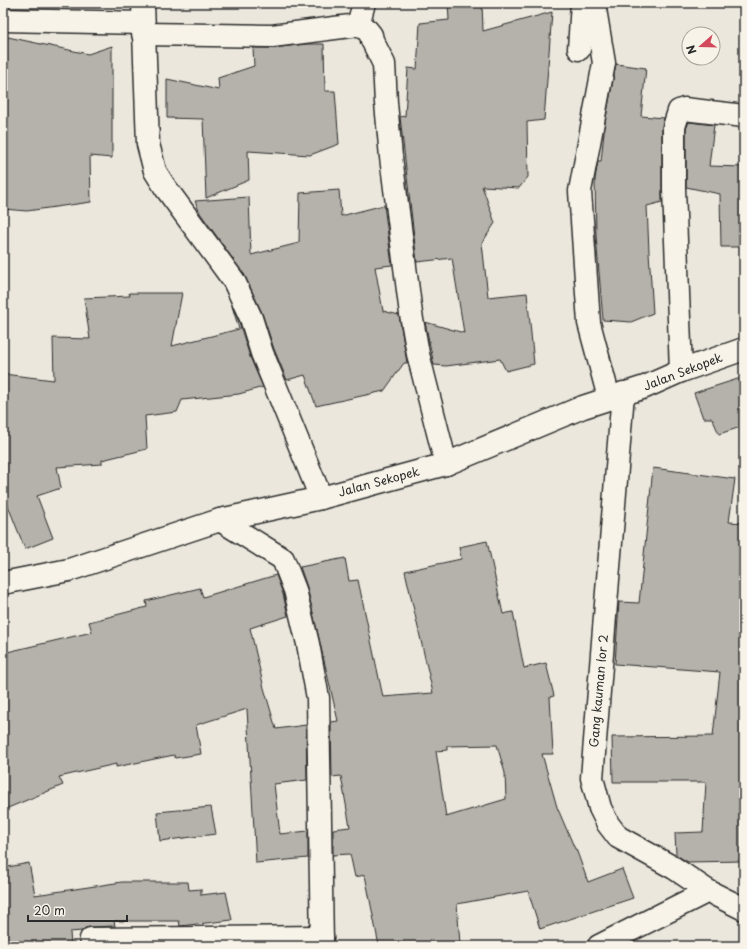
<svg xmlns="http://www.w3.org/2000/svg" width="747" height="949" font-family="'Playpen Sans',sans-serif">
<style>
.building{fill:#b5b2ab;stroke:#2b2b2b;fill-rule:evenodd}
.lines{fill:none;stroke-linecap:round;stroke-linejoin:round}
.street-casing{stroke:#2b2b2b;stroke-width:25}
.secondary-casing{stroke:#2b2b2b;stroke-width:25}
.street{stroke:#f7f3e8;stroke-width:22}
.secondary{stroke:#f7f3e8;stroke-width:22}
.labels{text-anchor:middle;stroke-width:3.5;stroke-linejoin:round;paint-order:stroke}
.street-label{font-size:12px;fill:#2b2b2b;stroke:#f7f3e8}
</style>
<rect width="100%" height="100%" fill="#ebe7dd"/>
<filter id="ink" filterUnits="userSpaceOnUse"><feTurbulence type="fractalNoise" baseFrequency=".025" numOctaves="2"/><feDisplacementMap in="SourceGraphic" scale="8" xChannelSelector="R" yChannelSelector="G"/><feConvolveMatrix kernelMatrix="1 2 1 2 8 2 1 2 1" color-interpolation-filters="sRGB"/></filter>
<g filter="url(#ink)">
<g class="building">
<path d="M 448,3 L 482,3 L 483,31 L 552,12 L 544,120 L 527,122 L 528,177 L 519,188 L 482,186 L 495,223 L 482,243 L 488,297 L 527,293 L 534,364 L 506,371 L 500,359 L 446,366 L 434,365 L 425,322 L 464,333 L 452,258 L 417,262 L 400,117 L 405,116 L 408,68 L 417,69 L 420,23 L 449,20 Z"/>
<path d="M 3,36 L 88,54 L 112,46 L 112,158 L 90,156 L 91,202 L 27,211 L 3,209 Z"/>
<path d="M 306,44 L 324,44 L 325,91 L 335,91 L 339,144 L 310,155 L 248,151 L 249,180 L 206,198 L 203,119 L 167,118 L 167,79 L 219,90 L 218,78 L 254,66 L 253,48 L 273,48 Z"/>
<path d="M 616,64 L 646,68 L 641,116 L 664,118 L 662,127 L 662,202 L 647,206 L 649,252 L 653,313 L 631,322 L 603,320 L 596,236 L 595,179 L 598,161 L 601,161 L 605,123 Z"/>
<path d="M 689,122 L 714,125 L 709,166 L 744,167 L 744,247 L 721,247 L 720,194 L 686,187 L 686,129 Z"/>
<path d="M 339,190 L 341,216 L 384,205 L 392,265 L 375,267 L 383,311 L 399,315 L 407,363 L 404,363 L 384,391 L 316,406 L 305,375 L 287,380 L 274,349 L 262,313 L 245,276 L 200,213 L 195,201 L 249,197 L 251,255 L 299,243 L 300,193 Z"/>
<path d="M 129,293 L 182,293 L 172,346 L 239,329 L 232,306 L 239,322 L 250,357 L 263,387 L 239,394 L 182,400 L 177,412 L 145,416 L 147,449 L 102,460 L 102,464 L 57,467 L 61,488 L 37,496 L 53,538 L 25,549 L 3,493 L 3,374 L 54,380 L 53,338 L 90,339 L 84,298 L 130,296 Z"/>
<path d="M 744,377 L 744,426 L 719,434 L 712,418 L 703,418 L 694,393 Z"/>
<path d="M 653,468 L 735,479 L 729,522 L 744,523 L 744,861 L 688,862 L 676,855 L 675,833 L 703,832 L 706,782 L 613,782 L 612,737 L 713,736 L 720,672 L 615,664 L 619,602 L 639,603 Z"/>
<path d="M 487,541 L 503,614 L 513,612 L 524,668 L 546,663 L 554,696 L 550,697 L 553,754 L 542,754 L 557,807 L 575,849 L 576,849 L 588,882 L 622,869 L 633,898 L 540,929 L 528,891 L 457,904 L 460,944 L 439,946 L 379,946 L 365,875 L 355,877 L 350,854 L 333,855 L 333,829 L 350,827 L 341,776 L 332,777 L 331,722 L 338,721 L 307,587 L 300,567 L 345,558 L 349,581 L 358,580 L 383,697 L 433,693 L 405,571 L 461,559 L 459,547 ZM 497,745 L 505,773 L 506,799 L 446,817 L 436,751 L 447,750 L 447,746 Z"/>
<path d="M 276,575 L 283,594 L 288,616 L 250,628 L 264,688 L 276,729 L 306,725 L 307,780 L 274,784 L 280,834 L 308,831 L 308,858 L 256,863 L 247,709 L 196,725 L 201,754 L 175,758 L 174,755 L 116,767 L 116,764 L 59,777 L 63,785 L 3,810 L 3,653 L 92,632 L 89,622 L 147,607 L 146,601 L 200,588 L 203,597 Z"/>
<path d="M 211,807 L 216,834 L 160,841 L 157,812 Z"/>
<path d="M 29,863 L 35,895 L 122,882 L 188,882 L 189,890 L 201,889 L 201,895 L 226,892 L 232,920 L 180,926 L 179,921 L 114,921 L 115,926 L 90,927 L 85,928 L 82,931 L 70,932 L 71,946 L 3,946 L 3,868 Z"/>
</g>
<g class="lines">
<defs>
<g id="street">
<path d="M 143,3 L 148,144 L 155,171 L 165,187 L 234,281 L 251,318 L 262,353 L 321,498"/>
<path d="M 594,3 L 604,63 L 580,191 L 589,323 L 609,398"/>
<path d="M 3,20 L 143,23"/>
<path d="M 358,25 L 364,3"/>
<path d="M 143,34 L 272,36 L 358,25 L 367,30 L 371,35 L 372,40 L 384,64 L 386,103 L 391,157 L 411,314 L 418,354 L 446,464"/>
<path d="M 579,49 L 582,3"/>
<path d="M 681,371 L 674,189 L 674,127 L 679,111 L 684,109 L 744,116"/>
<path d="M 623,393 L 592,778 L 600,808 L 608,824 L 618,837 L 674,868 L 708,891 L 744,909"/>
<path d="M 220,520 L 283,559 L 295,590 L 308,644 L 318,698 L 322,946"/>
<path d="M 91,939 L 322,937"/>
<path d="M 599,946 L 708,891"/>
</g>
<path id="secondary" d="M 3,583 L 69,570 L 220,520 L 321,498 L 446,464 L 583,407 L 645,387 L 681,371 L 744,349"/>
</defs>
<use href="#street" class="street-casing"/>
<use href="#secondary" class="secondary-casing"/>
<use href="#street" class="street"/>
<use href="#secondary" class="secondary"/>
</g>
</g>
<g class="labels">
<g class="street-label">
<text transform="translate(683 372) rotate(-21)" y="4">Jalan Sekopek</text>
<text transform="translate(379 482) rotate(-15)" y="4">Jalan Sekopek</text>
<text transform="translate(599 691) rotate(-85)" y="4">Gang kauman lor 2</text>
</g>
</g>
<rect width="747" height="949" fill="none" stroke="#f7f3e8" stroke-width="16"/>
<rect x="8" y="8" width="731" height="933" fill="none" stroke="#2b2b2b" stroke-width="1.5" filter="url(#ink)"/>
<g transform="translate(701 46) rotate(250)"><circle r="19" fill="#f7f3e8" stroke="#a5a39c"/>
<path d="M0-3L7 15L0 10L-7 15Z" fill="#d1495b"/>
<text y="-6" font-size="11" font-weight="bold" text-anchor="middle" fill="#2b2b2b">N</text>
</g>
<path d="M28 915v6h99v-6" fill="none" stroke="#2b2b2b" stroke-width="2"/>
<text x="34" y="915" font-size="12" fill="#2b2b2b" stroke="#f7f3e8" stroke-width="3" paint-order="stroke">20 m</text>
</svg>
